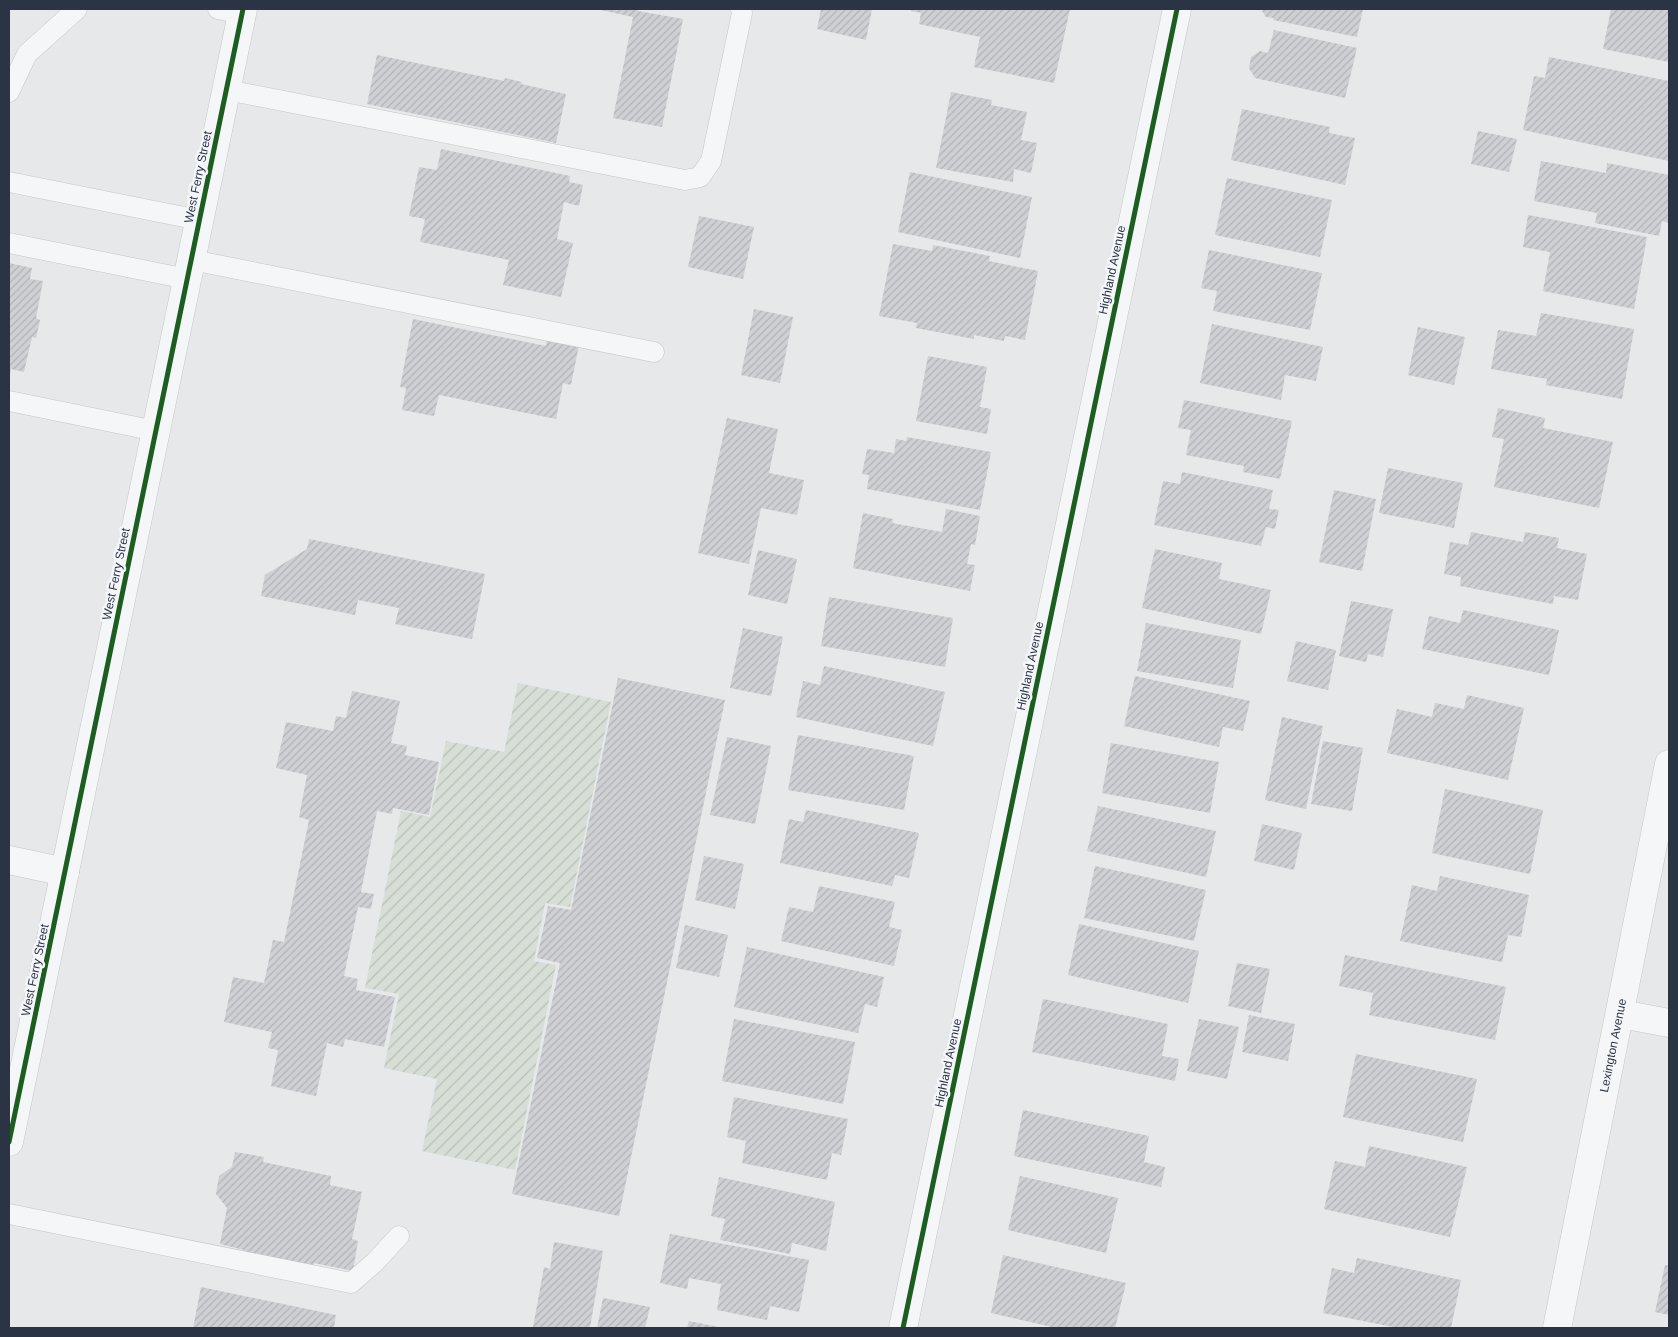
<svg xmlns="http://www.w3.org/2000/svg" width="1678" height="1337" font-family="Arial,sans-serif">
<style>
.garden{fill:url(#garden-furrows)}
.building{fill:url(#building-hatch)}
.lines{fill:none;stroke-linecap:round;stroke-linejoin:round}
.service-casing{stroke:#c4c6c8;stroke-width:21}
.minor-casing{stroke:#c4c6c8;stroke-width:29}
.tertiary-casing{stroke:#c4c6c8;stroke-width:29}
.service{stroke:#f5f6f7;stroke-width:20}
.minor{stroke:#f5f6f7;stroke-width:28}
.tertiary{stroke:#f5f6f7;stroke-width:28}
.cycleway-casing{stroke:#f4f6f9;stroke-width:8}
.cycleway{stroke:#1b5e20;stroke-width:5}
.labels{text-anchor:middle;stroke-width:5;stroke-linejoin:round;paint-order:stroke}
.street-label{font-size:12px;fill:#2b3445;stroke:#f4f6f9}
</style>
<defs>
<pattern id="garden-furrows" width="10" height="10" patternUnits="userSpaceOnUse" patternTransform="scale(1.25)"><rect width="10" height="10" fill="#d6ded6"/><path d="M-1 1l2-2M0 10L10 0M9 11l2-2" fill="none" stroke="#b8bfb9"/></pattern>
<pattern id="building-hatch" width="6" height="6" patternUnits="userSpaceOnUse" patternTransform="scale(1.25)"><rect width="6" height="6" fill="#ced0d3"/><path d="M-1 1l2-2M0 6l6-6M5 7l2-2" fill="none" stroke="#b1b3b6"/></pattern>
</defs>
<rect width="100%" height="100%" fill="#e6e8ea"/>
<path class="garden" d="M 518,683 L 611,702 L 570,907 L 545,903 L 534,961 L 556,965 L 515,1170 L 422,1151 L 437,1079 L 384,1068 L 399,994 L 365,988 L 401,811 L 430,817 L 446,741 L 504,752 Z"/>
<g class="building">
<path d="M 596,9 L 638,9 L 638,11 L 683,19 L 662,127 L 613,118 L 633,17 Z"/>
<path d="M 821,9 L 872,9 L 866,40 L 817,29 Z"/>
<path d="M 912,9 L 1070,9 L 1054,83 L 974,67 L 980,37 L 919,24 L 921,13 L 911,11 Z"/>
<path d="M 1261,9 L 1363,9 L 1357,37 L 1273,20 L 1274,18 L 1266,17 Z"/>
<path d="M 1611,9 L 1669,9 L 1669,62 L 1603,49 Z"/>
<path d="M 1274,30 L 1357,48 L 1345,98 L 1255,78 L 1249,68 L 1251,57 L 1260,51 L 1268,53 Z"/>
<path d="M 377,55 L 504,81 L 505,78 L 522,82 L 521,84 L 566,94 L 556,143 L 367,104 Z"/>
<path d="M 1549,57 L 1669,81 L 1669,161 L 1523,130 L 1534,76 L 1545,78 Z"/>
<path d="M 951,92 L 992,100 L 991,105 L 1027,112 L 1021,140 L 1037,143 L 1031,173 L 1014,169 L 1013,182 L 936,168 Z"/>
<path d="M 1242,109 L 1330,127 L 1329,133 L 1355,138 L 1345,185 L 1231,160 Z"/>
<path d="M 1478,131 L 1517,139 L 1509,172 L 1471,164 Z"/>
<path d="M 441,149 L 570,176 L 569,182 L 583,185 L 579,206 L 564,202 L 557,239 L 573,243 L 561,297 L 503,285 L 509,260 L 420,242 L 425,219 L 409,216 L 419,167 L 437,170 Z"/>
<path d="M 1541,161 L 1606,173 L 1607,163 L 1669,175 L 1668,191 L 1669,191 L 1669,223 L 1662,221 L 1659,236 L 1595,223 L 1597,213 L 1534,201 Z"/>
<path d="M 910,172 L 1032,197 L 1020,258 L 898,232 Z"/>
<path d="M 1227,178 L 1332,200 L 1320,257 L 1215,235 Z"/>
<path d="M 1528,215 L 1647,237 L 1634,309 L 1543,291 L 1550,252 L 1523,247 Z"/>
<path d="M 699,216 L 754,227 L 743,279 L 688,267 Z"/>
<path d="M 893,244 L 932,251 L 933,245 L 990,256 L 989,261 L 1038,271 L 1025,340 L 1005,336 L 1004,341 L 974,335 L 974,339 L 916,328 L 917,323 L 879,316 Z"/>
<path d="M 1209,250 L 1322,273 L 1310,330 L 1213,311 L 1217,291 L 1201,288 Z"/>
<path d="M 9,263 L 32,268 L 30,279 L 43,281 L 36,318 L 40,320 L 36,338 L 32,337 L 24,372 L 11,369 L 10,374 Z"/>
<path d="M 754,309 L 793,317 L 780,383 L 741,375 Z"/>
<path d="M 1541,313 L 1634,329 L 1622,399 L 1546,385 L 1547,379 L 1491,369 L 1498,330 L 1536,336 Z"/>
<path d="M 413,319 L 546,346 L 547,339 L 579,345 L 571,385 L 563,383 L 556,419 L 439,395 L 434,416 L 402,410 L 406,388 L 400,387 Z"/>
<path d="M 1212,324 L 1323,347 L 1316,381 L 1285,375 L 1281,400 L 1200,383 Z"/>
<path d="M 1418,327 L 1465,337 L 1454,385 L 1408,375 Z"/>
<path d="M 928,356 L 987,367 L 980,407 L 991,409 L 987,434 L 916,421 Z"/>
<path d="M 1184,400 L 1292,421 L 1280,479 L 1243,472 L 1244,466 L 1186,455 L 1191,430 L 1178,428 Z"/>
<path d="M 1498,408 L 1545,418 L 1543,428 L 1613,442 L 1599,508 L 1494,487 L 1504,439 L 1492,437 Z"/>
<path d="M 727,418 L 778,429 L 769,473 L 804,480 L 797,515 L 761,508 L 749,564 L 698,553 Z"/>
<path d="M 907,437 L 991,452 L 980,510 L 867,489 L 869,475 L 862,474 L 867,449 L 894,453 L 896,439 L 906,441 Z"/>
<path d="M 1388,468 L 1463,483 L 1454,528 L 1379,513 Z"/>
<path d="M 1182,472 L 1273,490 L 1269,509 L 1279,510 L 1275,529 L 1266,527 L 1261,546 L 1154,525 L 1163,481 L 1180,484 Z"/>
<path d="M 1334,490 L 1376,499 L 1362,571 L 1319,562 Z"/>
<path d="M 946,509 L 980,516 L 975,545 L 971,544 L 967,564 L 975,565 L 970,591 L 853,568 L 863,513 L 893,519 L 892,523 L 942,532 Z"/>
<path d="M 1471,532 L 1523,542 L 1525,532 L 1559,538 L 1557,548 L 1587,554 L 1578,600 L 1554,596 L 1553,604 L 1460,586 L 1461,577 L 1444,574 L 1450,542 L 1468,545 Z"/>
<path d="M 309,539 L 485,574 L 472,639 L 395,624 L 399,608 L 358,600 L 355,615 L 261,596 L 265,575 L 307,549 Z"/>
<path d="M 1155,549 L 1222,563 L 1219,579 L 1271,590 L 1261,634 L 1142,608 Z"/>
<path d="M 758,550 L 797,559 L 787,604 L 748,595 Z"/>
<path d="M 829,597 L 953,618 L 945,667 L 821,646 Z"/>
<path d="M 1351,601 L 1393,609 L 1383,657 L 1368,654 L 1366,662 L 1339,656 Z"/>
<path d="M 1463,610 L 1559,630 L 1549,675 L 1422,649 L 1429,616 L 1460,623 Z"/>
<path d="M 1146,623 L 1241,640 L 1233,688 L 1137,671 Z"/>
<path d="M 743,628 L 783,637 L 771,696 L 730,688 Z"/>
<path d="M 1296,641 L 1336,650 L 1328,690 L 1287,681 Z"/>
<path d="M 824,666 L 945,692 L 933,746 L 796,717 L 803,681 L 820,685 Z"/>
<path d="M 1135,676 L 1250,701 L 1243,731 L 1223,727 L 1219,747 L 1124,726 Z"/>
<path d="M 618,678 L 725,700 L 619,1216 L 512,1194 L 560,963 L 537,958 L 548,906 L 571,910 Z"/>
<path d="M 352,691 L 400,701 L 391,743 L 407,746 L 405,755 L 439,762 L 429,815 L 393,808 L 392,814 L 377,811 L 361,892 L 374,894 L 371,909 L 358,907 L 344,976 L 358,979 L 356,990 L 395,997 L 384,1047 L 345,1039 L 343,1047 L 327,1043 L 316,1096 L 271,1086 L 278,1050 L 268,1048 L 272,1032 L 224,1022 L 233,977 L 264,983 L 273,940 L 284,942 L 309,820 L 299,817 L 307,775 L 276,768 L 286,722 L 333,731 L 336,716 L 346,718 Z"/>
<path d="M 1467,695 L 1524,708 L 1508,780 L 1387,753 L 1397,709 L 1432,717 L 1435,703 L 1464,709 Z"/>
<path d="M 1282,717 L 1323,726 L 1306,809 L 1265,800 Z"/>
<path d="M 798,735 L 914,756 L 904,810 L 788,790 Z"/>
<path d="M 727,737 L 771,746 L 755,824 L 710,815 Z"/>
<path d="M 1323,741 L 1363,748 L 1352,811 L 1311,804 Z"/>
<path d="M 1111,743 L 1219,762 L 1210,813 L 1102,793 Z"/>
<path d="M 1445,789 L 1543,810 L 1530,874 L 1432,853 Z"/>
<path d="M 1098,806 L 1216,831 L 1206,877 L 1087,851 Z"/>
<path d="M 806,810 L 919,833 L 909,878 L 895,875 L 892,886 L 780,863 L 789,819 L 803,822 Z"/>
<path d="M 1262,824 L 1302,833 L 1294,870 L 1254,861 Z"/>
<path d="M 704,856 L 744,864 L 735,909 L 695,900 Z"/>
<path d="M 1095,866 L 1206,890 L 1194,941 L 1084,918 Z"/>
<path d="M 1440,876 L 1529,895 L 1521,937 L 1508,935 L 1502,962 L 1400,941 L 1412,885 L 1437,891 Z"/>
<path d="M 819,886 L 895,902 L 889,927 L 902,930 L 894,966 L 781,941 L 789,907 L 813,912 Z"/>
<path d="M 1079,924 L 1199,951 L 1188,1003 L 1068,975 Z"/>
<path d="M 685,925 L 728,935 L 719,977 L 676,968 Z"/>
<path d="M 747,947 L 884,977 L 877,1007 L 865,1004 L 858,1033 L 734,1007 Z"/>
<path d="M 1345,955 L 1506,987 L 1495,1040 L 1369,1015 L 1373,993 L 1339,986 Z"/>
<path d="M 1237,963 L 1270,969 L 1261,1013 L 1228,1006 Z"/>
<path d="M 1043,999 L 1168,1024 L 1162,1056 L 1179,1059 L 1175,1081 L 1032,1052 Z"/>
<path d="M 1249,1015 L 1295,1024 L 1288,1061 L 1242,1052 Z"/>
<path d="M 734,1019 L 855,1042 L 843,1104 L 722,1081 Z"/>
<path d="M 1199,1019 L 1239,1027 L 1227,1079 L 1187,1071 Z"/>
<path d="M 1356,1054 L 1477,1079 L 1463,1142 L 1343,1117 Z"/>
<path d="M 734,1097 L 848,1119 L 841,1155 L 832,1153 L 827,1180 L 742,1163 L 746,1141 L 727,1137 Z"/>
<path d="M 1023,1110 L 1149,1136 L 1144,1162 L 1165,1167 L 1161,1187 L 1014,1156 Z"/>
<path d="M 1369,1146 L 1467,1167 L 1450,1237 L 1324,1209 L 1335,1161 L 1365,1167 Z"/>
<path d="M 235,1152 L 264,1157 L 263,1162 L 331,1176 L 330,1185 L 362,1192 L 352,1239 L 358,1241 L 353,1271 L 314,1263 L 313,1267 L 242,1253 L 244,1250 L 220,1244 L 227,1208 L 216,1194 L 219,1176 L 232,1167 Z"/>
<path d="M 1020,1176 L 1118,1198 L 1106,1253 L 1008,1230 Z"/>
<path d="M 719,1177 L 835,1202 L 826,1251 L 792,1243 L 790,1254 L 720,1240 L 725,1219 L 711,1216 Z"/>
<path d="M 670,1234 L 809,1260 L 799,1312 L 770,1306 L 767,1320 L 717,1310 L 721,1284 L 689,1278 L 687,1289 L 660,1283 Z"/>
<path d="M 554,1242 L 603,1251 L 590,1328 L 533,1327 L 544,1267 L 550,1269 Z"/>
<path d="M 1003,1255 L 1126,1283 L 1115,1328 L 1056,1328 L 991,1313 Z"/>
<path d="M 1357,1258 L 1461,1280 L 1451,1328 L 1398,1328 L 1323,1313 L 1332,1268 L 1354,1273 Z"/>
<path d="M 1665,1265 L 1669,1266 L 1669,1315 L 1655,1312 Z"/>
<path d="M 201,1287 L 336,1315 L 334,1328 L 193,1328 Z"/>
<path d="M 603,1298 L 650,1307 L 645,1328 L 597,1328 Z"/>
<path d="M 689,1321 L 719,1327 L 719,1328 L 687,1328 Z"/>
</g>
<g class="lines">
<defs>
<g id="service">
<path d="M 218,9 L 242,14"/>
<path d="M 227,90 L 685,180 L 700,177 L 711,161 L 742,13 L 741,9"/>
<path d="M 9,92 L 27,54 L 77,9"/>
<path d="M 9,182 L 199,220"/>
<path d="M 9,243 L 187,279"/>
<path d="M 192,260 L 654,352"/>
<path d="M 9,401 L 156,431"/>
<path d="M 9,1214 L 351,1283 L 375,1262 L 399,1236"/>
</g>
<g id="minor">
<path d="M 9,860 L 65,872"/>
<path d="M 1621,1014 L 1669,1023"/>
<path d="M 903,1328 L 1177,9"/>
<path id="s1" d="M 1557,1328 L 1669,764"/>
</g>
<path id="tertiary" d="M 9,1142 L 243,9"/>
</defs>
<use href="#service" class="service-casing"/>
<use href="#minor" class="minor-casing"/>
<use href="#tertiary" class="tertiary-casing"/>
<use href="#service" class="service"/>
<use href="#minor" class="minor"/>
<use href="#tertiary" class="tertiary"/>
<defs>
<g id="cycleway">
<path d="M 9,1142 L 243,9"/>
<path d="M 903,1328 L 1177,9"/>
</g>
</defs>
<use href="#cycleway" class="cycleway-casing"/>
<use href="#cycleway" class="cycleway"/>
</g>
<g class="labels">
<g class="street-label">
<text transform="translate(198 177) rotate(-78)" y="4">West Ferry Street</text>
<text transform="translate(1112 270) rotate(-78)" y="4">Highland Avenue</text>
<text transform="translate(116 574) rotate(-78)" y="4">West Ferry Street</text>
<text transform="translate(1030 666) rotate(-78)" y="4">Highland Avenue</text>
<text transform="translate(35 970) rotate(-78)" y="4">West Ferry Street</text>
<text dy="4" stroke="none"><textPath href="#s1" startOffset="288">Lexington Avenue</textPath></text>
<text transform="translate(948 1063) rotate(-78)" y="4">Highland Avenue</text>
</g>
</g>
<rect width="1678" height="1337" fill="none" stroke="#2b3445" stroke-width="20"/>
</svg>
